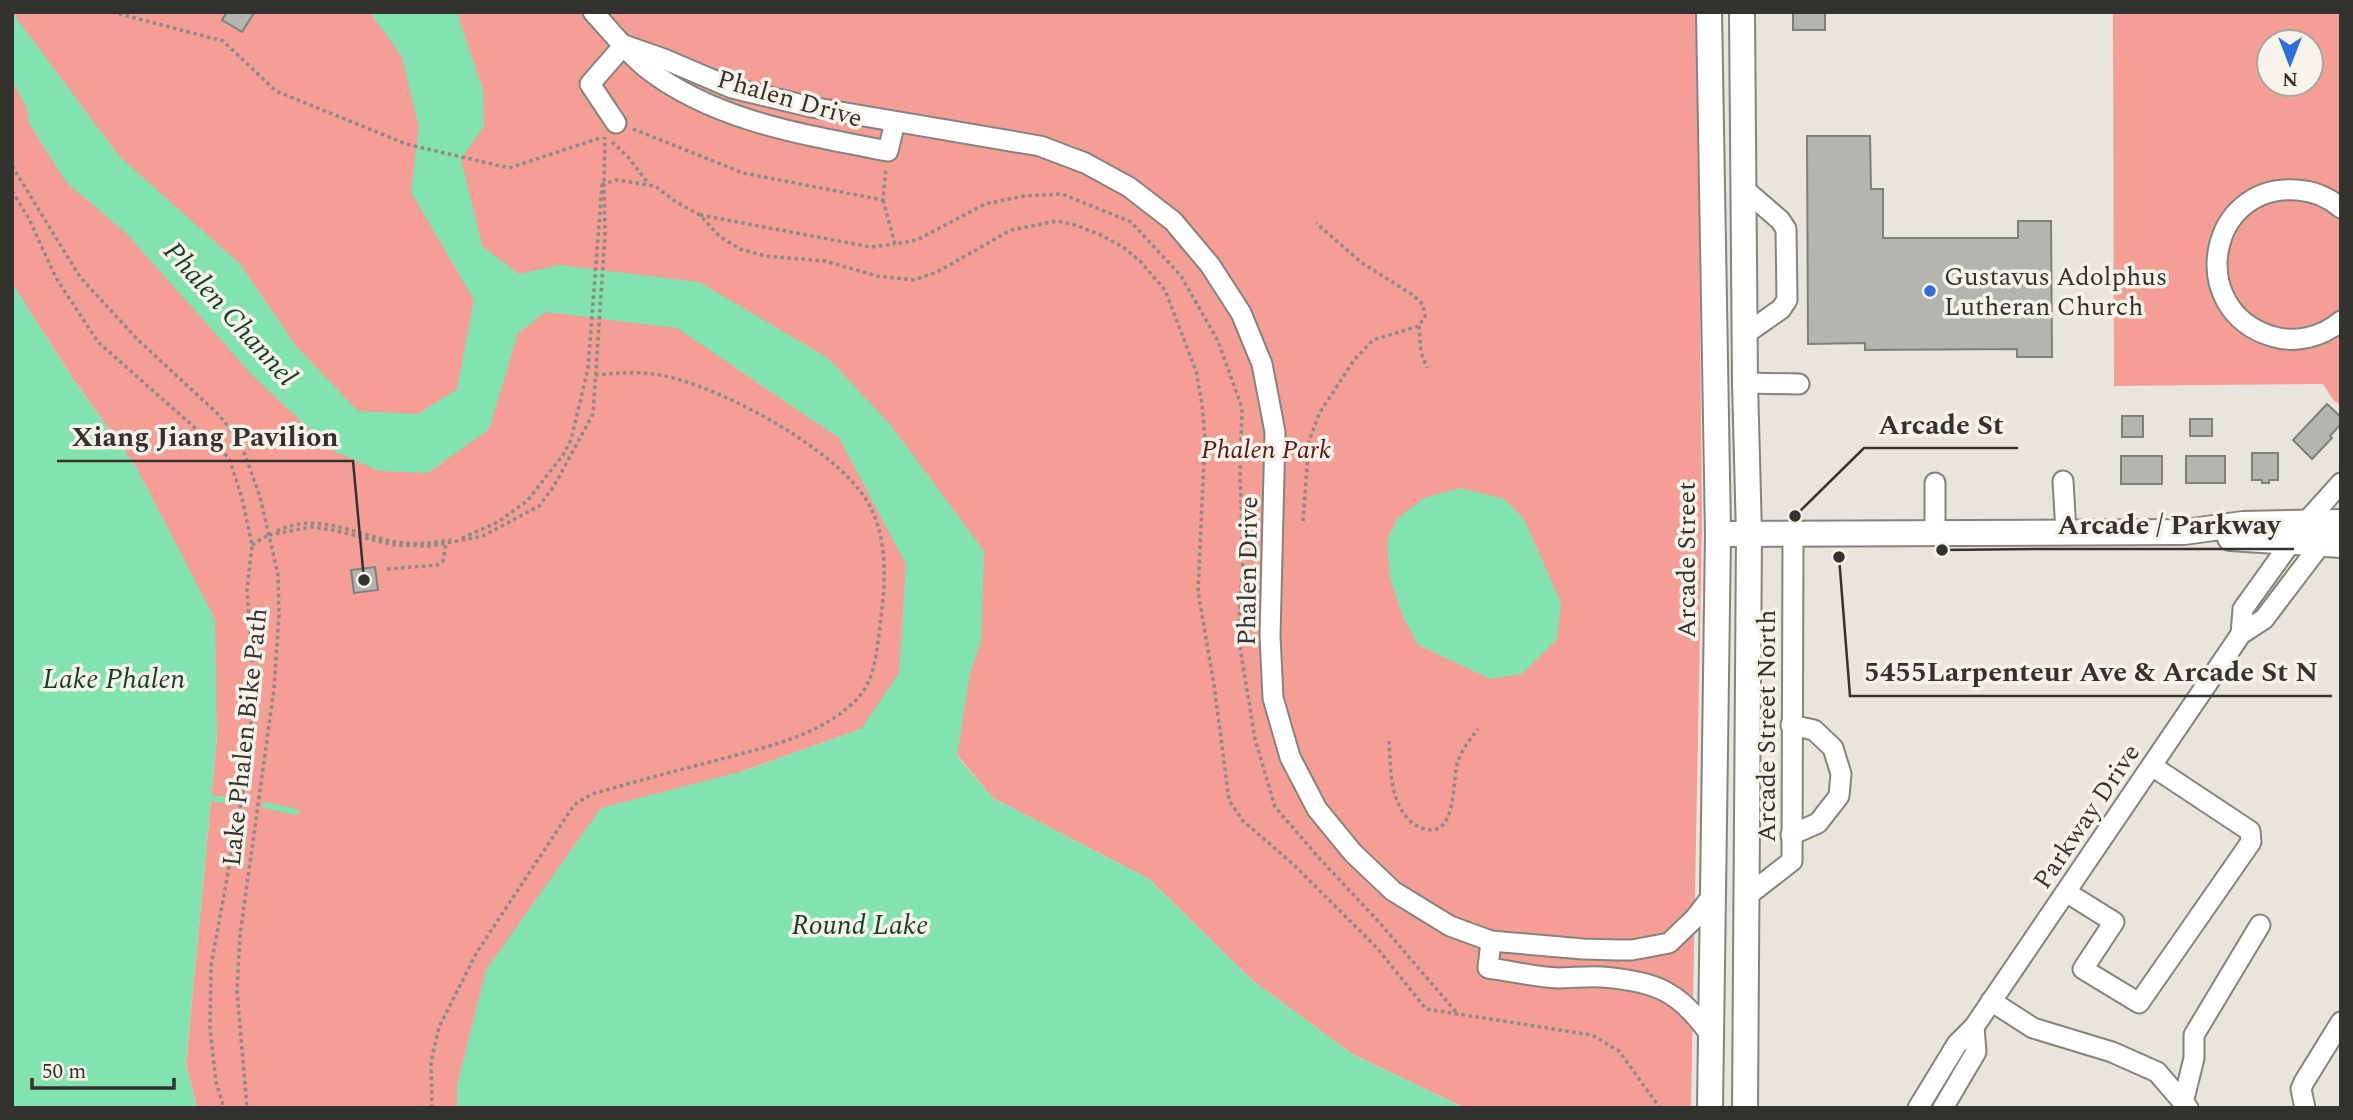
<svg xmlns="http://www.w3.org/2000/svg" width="2353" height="1120" font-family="Spectral,serif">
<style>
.green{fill:#f49e96;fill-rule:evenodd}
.water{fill:#83e3b0}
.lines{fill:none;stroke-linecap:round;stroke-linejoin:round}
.stream{stroke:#83e3b0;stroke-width:6}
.building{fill:#b3b6af;stroke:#7e817a;stroke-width:2}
.minor-casing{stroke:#86837c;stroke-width:23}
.major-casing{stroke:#86837c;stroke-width:28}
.path{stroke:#8c8a85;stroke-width:3.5;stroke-dasharray:3.5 3.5;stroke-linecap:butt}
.minor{stroke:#fff;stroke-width:19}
.major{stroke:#fff;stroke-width:24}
.poi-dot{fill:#2c6edb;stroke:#f5f3ea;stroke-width:2.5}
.labels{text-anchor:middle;stroke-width:7;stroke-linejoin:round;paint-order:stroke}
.street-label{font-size:26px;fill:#33322f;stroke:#f5f3ea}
.poi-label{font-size:26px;fill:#33322f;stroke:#f5f3ea;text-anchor:start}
.park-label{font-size:26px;font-style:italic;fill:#651113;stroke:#f5f3ea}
.water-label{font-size:28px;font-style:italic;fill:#143e2a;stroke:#f5f3ea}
.leader{fill:none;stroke:#33322f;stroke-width:2.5}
.callout-dot{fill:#33322f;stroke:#f5f3ea;stroke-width:2.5}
.callout-label{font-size:28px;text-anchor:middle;font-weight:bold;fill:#33322f;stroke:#f5f3ea;stroke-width:7;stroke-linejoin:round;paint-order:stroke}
</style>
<rect width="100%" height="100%" fill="#e8e5dd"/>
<g class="green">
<path d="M 12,12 L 1697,12 L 1702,521 L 1691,1108 L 1465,1108 L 1352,1054 L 1252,980 L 1149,879 L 993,798 L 957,755 L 861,729 L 743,771 L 457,1085 L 457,1108 L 197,1108 L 186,1064 L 217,736 L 136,467 L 71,376 L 12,283 Z"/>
<path d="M 2113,12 L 2341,12 L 2341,405 L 2334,401 L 2323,384 L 2114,386 ZM 2269,42 L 2311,42 L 2311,84 L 2269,84 Z"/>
</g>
<g class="water">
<path d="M 12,12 L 119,156 L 240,264 L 296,346 L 358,411 L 418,414 L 457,389 L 474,300 L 411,192 L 419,127 L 402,57 L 370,12 L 457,12 L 483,90 L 484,126 L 461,159 L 482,246 L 519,274 L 559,265 L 699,282 L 828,358 L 890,424 L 984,551 L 981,642 L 970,673 L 957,756 L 993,798 L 1149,879 L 1252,980 L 1352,1054 L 1465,1108 L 457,1108 L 457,1085 L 486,970 L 601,808 L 743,771 L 861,729 L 899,673 L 906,564 L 839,438 L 677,328 L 546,312 L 518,333 L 489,429 L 428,473 L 379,471 L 332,450 L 253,376 L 127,234 L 65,181 L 28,121 L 27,108 L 12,81 Z"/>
<path d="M 12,283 L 71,376 L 136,467 L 215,619 L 217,736 L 186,1064 L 197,1108 L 12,1108 Z"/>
<path d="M 1460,488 L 1504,499 L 1524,519 L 1561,603 L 1557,639 L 1522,674 L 1490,679 L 1418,645 L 1403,617 L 1390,578 L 1387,541 L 1397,519 L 1424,498 Z"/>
</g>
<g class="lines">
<g class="stream">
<path d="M 211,798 L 230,801"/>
<path d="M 265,805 L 296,812"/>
</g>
</g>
<g class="building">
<path d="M 227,12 L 252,12 L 254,13 L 242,32 L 222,20 Z"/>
<rect x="1793" y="12" width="32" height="18"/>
<path d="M 1807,136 L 1870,136 L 1871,189 L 1883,189 L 1883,238 L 2018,238 L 2018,221 L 2051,221 L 2052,357 L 2017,357 L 2017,349 L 1865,350 L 1865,343 L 1808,344 Z"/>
<path d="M 2327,404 L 2341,417 L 2341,424 L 2330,436 L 2332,438 L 2312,459 L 2293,440 Z"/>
<rect x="2122" y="416" width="21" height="21"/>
<rect x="2190" y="419" width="22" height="17"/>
<path d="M 2252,453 L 2278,453 L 2278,480 L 2269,480 L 2269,483 L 2262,483 L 2262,480 L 2252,480 Z"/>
<rect x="2121" y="456" width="41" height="28"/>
<rect x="2186" y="456" width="39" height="27"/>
<path d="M 375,567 L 378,590 L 354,593 L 351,570 Z"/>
</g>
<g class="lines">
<defs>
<g id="minor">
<path d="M 593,12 C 610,30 626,51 645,67 C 713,121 805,135 888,151 L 895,122"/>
<path d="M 624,45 L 664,59 L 732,88 L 811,107 L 1040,146 L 1085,163 L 1129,187 L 1173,221 L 1210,265 L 1241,313 L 1262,364 L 1275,432 L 1270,636 L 1273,698 L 1290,757 L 1317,809 L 1353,853 L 1393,891 L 1450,926 L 1491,941 L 1583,949 L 1618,950 L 1632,950 L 1669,943 L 1695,918 L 1712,896"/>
<path d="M 616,123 L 590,84 L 624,45"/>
<path d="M 1743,188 L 1780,220 L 1786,229 L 1787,300 L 1781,309 L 1744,335"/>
<path d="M 2341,208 C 2328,197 2314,191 2297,190 C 2208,183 2185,309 2271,336 C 2295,344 2322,337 2341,321"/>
<path d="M 1745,383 L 1799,384"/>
<path d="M 2063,481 L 2066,532"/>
<path d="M 1935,483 L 1935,534"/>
<path d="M 2241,634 L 2243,609 L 2305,523 L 2341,483"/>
<path d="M 1791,725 L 1814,730 L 1833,748 L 1841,774 L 1839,796 L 1818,823 L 1791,835"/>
<path d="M 2066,892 L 2114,922 L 2083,969 L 2139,1003 L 2251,842 L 2250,831 L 2152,766"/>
<path d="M 1747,896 L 1792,861 L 1793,534"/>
<path d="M 1491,941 L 1488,968 C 1511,971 1535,977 1558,978 C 1573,978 1587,976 1602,977 C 1655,981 1680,991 1711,1036"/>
<path d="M 1991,1001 L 2033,1028 L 2112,1052 L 2157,1072 L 2188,1108"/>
<path d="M 2183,1103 L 2194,1058 L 2194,1035 L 2260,925"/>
<path d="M 1918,1108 L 1957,1044 L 1974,1027 L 2241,634 L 2264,619 L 2327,536"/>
<path d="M 1943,1108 L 1976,1052 L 1974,1027"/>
<path d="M 2305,1108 L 2301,1089 L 2304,1082 L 2341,1022"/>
</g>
<g id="major">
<path d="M 1709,12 L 1718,534 L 1710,1108"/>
<path d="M 1742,12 L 1745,383 L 1749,534 L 1745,1108"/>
<path d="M 1732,534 L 2184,532 L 2243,524 L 2341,522"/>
<path d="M 2230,538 L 2341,545"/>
</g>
</defs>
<use href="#minor" class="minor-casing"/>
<use href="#major" class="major-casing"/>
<g class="path">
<path d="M 112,12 L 223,41 L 276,91 L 406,144 L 509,168 L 603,137"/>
<path d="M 633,129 L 743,173 L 883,200 L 886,167"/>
<path d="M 612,142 L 628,157 L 648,183"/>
<path d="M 12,166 L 80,277 L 137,339 L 218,414 L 240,441 L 260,497 L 278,575 L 279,615 L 274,689 L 240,935 L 237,991 L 247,1108"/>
<path d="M 12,191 L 29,219 L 56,278 L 98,342 L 229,458 L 242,498 L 252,545 L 247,590 L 254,683 L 248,763 L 211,966 L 210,1029 L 216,1082 L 224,1108"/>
<path d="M 883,200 L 895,244 L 917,240 L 985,204 L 1024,196 L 1062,194 L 1131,222 L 1181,276 L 1218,341 L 1242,408 L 1240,476 L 1243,559 L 1238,635 L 1255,739 L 1275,807 L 1320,859 L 1379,922 L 1456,1012"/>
<path d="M 700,215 L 871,247 L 895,244"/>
<path d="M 1419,326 L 1421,352 L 1427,368"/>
<path d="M 1694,518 L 1694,549"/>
<path d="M 1303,521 L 1309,441 L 1319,414 L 1354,360 L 1373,340 L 1419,326 L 1425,316 L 1423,305 L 1413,295 L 1362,263 L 1316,223"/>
<path d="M 277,531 C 317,511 356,535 396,542 C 414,545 432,543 451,540"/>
<path d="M 269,535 L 311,527 L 333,530 L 394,545 L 431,546 L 483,536 L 539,506 L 554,486 L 593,414 L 605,235 L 604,184 L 617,180 L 655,186 L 676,202 L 700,215 L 719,236 L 740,249 L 765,256 L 825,261 L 877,276 L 914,280 L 937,272 L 1011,230 L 1057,221 L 1075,225 L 1101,235 L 1123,247 L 1140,261 L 1165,290 L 1196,371 L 1202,404 L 1205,438 L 1198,592 L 1214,685 L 1229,800 L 1242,820 L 1293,864 L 1377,948 L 1426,1009 L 1592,1035 L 1619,1051 L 1660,1108"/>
<path d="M 462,538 L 498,522 L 527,501 L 563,455 L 571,440 L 588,368 L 602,185 L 604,184 L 605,137"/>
<path d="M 252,545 L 270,534"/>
<path d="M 387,569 L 437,565 L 443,561 L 446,543"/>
<path d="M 1389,741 C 1391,769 1389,801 1411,822 C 1416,826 1425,830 1431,830 C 1457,830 1452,778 1458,761 C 1463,748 1470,739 1478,729"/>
<path d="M 432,1108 L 431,1062 L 439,1027 L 477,952 L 574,805 L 592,794 C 631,783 670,772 710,762 C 760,748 816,739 855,701 C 877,680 877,646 881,617 C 886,578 888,533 865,498 C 832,447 720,386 660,375 C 638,371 618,373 596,375"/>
</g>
<use href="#minor" class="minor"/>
<use href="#major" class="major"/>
</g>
<circle class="poi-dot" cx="1930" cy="291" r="7"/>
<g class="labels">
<g class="street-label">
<text transform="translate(790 98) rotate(16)" y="9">Phalen Drive</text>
<text transform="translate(1686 560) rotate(-90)" y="9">Arcade Street</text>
<text transform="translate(1247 571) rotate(-89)" y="9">Phalen Drive</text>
<text transform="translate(1766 726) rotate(-90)" y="9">Arcade Street North</text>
<text transform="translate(244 737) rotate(-84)" y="9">Lake Phalen Bike Path</text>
<text transform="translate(2086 816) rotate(-56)" y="9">Parkway Drive</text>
</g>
<g class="poi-label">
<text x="1944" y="285">Gustavus Adolphus<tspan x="1944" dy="30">Lutheran Church</tspan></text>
</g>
<g class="park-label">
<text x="1266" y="458">Phalen Park</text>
</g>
<g class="water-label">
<text transform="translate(231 313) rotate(48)" y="10">Phalen Channel</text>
<text x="114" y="688">Lake Phalen</text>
<text x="860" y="934">Round Lake</text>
</g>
</g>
<path class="leader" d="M1795 516L1864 448H2018M364 580L353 461H57M1942 550L2043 549H2294M1839 557L1850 696H2332"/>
<g class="callout-dot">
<circle cx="1795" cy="516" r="7"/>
<circle cx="364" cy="580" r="7"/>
<circle cx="1942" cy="550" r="7"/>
<circle cx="1839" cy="557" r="7"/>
</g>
<g class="callout-label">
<text x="1941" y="434">Arcade St</text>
<text x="205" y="446">Xiang Jiang Pavilion</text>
<text x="2169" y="534">Arcade / Parkway</text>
<text x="2091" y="681">5455Larpenteur Ave &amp; Arcade St N</text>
</g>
<rect width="2353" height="1120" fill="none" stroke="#33322f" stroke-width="28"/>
<g transform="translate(2290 63) rotate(180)"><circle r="33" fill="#f5f3ea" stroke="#a7a69f" stroke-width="2"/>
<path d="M0-5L12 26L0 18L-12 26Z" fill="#2c6edb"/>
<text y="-10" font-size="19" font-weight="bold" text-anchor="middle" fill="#33322f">N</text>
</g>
<path d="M32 1078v10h142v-10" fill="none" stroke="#33322f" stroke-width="3.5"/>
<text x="42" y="1078" font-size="21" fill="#33322f" stroke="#f5f3ea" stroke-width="5" paint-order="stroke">50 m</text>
</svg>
